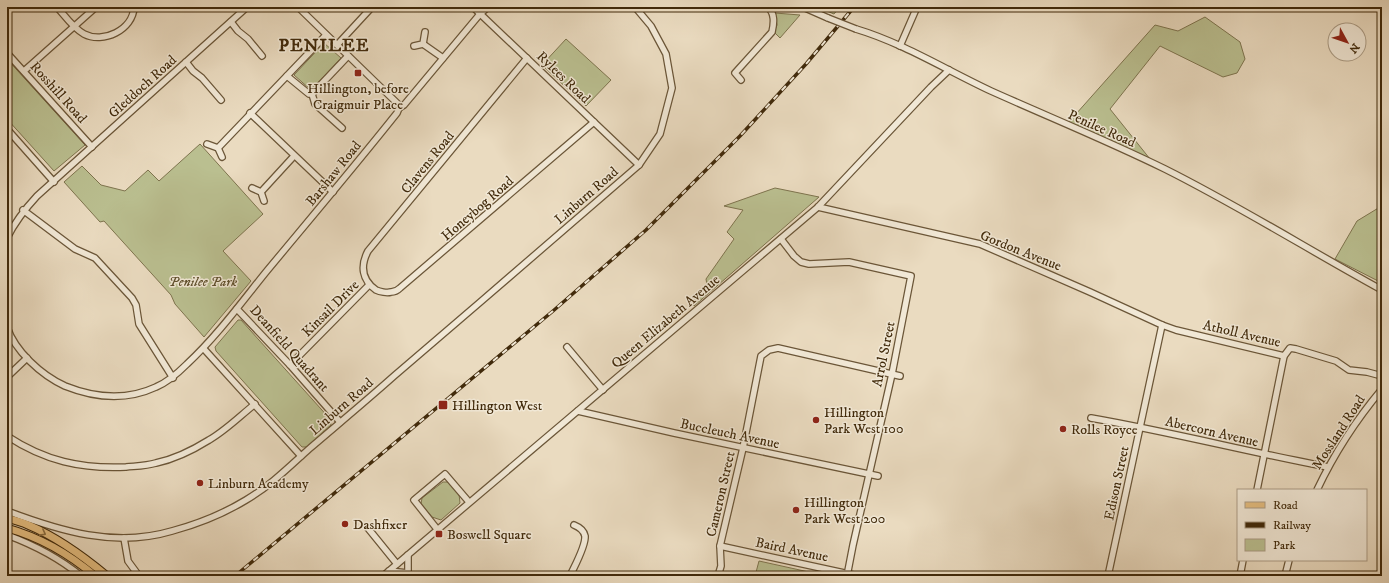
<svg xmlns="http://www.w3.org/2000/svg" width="1389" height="583" font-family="'IM FELL DW Pica',serif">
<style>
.green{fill:#babf90;stroke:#7e744e}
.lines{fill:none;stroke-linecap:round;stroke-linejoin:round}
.minor-casing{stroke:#6b5638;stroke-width:8}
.major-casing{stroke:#412a0b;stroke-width:9}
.minor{stroke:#f1e8d6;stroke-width:5.5}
.major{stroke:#e5be80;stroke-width:7}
.rail-casing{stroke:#412a0b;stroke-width:3.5}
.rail{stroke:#f1e8d6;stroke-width:2;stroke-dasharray:6;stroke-linecap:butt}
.minor-bridge-casing{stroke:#6b5638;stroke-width:8;stroke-linecap:butt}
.minor-bridge{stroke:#f1e8d6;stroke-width:5.5}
.oneway{stroke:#8b6d40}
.poi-dot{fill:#8f2418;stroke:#f1e8d6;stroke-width:1.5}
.labels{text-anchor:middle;stroke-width:3;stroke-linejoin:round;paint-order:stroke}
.street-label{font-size:14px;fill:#412a0b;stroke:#f1e8d6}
.poi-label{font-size:14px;fill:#412a0b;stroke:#f1e8d6;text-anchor:start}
.park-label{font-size:14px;font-style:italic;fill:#5f4f2c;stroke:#f1e8d6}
.district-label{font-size:18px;font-weight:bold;letter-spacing:1px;fill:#412a0b;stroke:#f1e8d6}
</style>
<rect width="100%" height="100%" fill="#eadbc0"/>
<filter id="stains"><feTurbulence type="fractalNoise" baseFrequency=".005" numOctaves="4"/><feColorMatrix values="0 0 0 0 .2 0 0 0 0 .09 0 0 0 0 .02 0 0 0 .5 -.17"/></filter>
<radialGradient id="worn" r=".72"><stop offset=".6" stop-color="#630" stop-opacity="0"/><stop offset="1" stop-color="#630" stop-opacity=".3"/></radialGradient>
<g class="green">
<path d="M 817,7 L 840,7 L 834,14 Z"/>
<path d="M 775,13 L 800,15 L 780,38 L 774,32 L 777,25 Z"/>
<path d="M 1205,17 L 1240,42 L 1245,59 L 1237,73 L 1223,77 L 1160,46 L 1110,109 L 1150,159 L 1068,123 L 1155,25 L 1178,31 Z"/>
<path d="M 566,39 L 611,80 L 586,106 L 542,65 Z"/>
<path d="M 324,43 L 341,58 L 311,90 L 294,75 Z"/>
<path d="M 7,59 L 85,145 L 54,171 L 7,119 Z"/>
<path d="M 200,144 L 263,214 L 223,251 L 251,281 L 204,337 L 175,304 L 171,295 L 104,221 L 100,222 L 64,182 L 82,166 L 101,185 L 125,191 L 148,170 L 159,181 Z"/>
<path d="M 775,188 L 819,197 L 694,306 L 692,302 L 707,285 L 706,279 L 734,239 L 727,232 L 743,210 L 724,206 Z"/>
<path d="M 1380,207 L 1382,208 L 1382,283 L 1335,259 L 1357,221 Z"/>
<path d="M 238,320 L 241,320 L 330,419 L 331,425 L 307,447 L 302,447 L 216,351 L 215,347 Z"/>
<path d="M 443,482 L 449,482 L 459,494 L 460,503 L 441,520 L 432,517 L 421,504 L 422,498 Z"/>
<path d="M 759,561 L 827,576 L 755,576 Z"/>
</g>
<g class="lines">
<defs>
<g id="minor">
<path d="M 57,7 C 65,16 73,28 84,34 C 103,44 133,30 134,7"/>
<path d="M 298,7 L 398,104 L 399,108"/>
<path d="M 473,7 L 639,165"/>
<path d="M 803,7 L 828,18"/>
<path d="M 231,22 L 238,31 L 248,39 L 262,56"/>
<path d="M 856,29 C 903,43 946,70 991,91 C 1049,117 1108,141 1165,169 C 1239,206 1309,250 1382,290"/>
<path d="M 423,44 L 443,58"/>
<path d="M 337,45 L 372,7"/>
<path d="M 414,46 L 423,44 L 425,32"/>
<path d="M 900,46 L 917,7"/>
<path d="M 7,53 L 92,147"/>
<path d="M 527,58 L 368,251 C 360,266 362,280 376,290 C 380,292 387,293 391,292 C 394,292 398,290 400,288 L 594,122"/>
<path d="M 186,62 L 193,71 L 202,78 L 221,100"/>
<path d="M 24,71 L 96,7"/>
<path d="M 287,76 L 309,94 L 312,94"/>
<path d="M 741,80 L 735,73 L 772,32 C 774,23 775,14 768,7"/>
<path d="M 312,94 L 348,56"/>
<path d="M 312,94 L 315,104 L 342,128"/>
<path d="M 250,113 L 333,192"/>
<path d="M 7,129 L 54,182"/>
<path d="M 207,144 L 218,148 L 222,157"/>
<path d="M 218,148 L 326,35"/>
<path d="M 252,188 L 261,192 L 264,201"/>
<path d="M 261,192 L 294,156"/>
<path d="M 818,207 L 980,244 L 1090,292 L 1162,325 L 1176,330 L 1284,356"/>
<path d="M 23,210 L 75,249 L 95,258 L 132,298 L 136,305 L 139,324 L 173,378"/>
<path d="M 7,238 C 15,222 24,210 37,196 L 247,7"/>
<path d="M 781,239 L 794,256 L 801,262 L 809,264 L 849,262 L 911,276 L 892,374 L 853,545 L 847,576"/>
<path d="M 237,309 L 290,365 L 340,422"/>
<path d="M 7,327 C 15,351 41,375 65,386 C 95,398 126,401 156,387 C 168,382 178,373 187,364 C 217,336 241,303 266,272 C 310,219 354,167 397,113 L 399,108 L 404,105 L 480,14 L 488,7"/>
<path d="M 567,347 L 603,390"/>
<path d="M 204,349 L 301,456"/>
<path d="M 290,365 L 369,285"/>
<path d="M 7,377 L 27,358"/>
<path d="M 578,411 L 674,433 L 878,476"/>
<path d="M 1091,418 C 1171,432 1249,452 1328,467"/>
<path d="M 7,436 C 45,461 81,469 126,467 C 136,466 146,466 156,463 C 175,459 193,450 209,440 C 225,431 240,416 255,404"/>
<path d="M 1257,490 L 1284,356 L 1290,348 L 1296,349 L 1336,361 L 1349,370 L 1367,372 L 1382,376"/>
<path d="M 1317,490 C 1334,454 1356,420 1382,389"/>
<path d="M 7,511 C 60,531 115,548 172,531 C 198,524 223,514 246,500 C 270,486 289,467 309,449 C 337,425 366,401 394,376 C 476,306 557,236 639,165 L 660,134 L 672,88 L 666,54 L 651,26 L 635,7"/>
<path d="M 367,527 L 397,564"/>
<path d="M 437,529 L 414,500 L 445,474 L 469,502"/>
<path d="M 7,535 C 34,545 59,558 81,576"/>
<path d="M 124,538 L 128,561 L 139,576"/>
<path d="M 720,546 L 858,576"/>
<path d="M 389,571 L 408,573 L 411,576"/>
<path d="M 408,573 L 408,555"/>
<path d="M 383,576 L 818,207 L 931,87 L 949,70"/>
<path d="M 570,576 C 574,567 586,546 585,536 C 584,531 579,527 574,525"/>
<path d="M 718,576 L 721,566 L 720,546 L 743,448 L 761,356 L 769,350 L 778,348 L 900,376"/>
<path d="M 1108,576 L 1162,325"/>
<path d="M 1240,576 L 1243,560"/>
<path d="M 1285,576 L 1289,560"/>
</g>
<g id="major">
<path d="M 7,518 C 14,520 21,522 28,525 C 57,537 83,556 107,576"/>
<path d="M 7,528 C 39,537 69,554 95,576"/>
</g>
</defs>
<use href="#minor" class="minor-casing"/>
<use href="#major" class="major-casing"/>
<use href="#minor" class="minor"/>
<use href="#major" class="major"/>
<defs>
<path id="rail" d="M 235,576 L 553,311 L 646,230 L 740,136 L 806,64 L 854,7"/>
</defs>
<use href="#rail" class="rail-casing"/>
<use href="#rail" class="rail"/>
<defs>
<path id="minor-bridge" d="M 828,18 L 856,29"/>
</defs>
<use href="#minor-bridge" class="minor-bridge-casing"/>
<use href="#minor-bridge" class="minor-bridge"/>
</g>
<defs><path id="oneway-chevron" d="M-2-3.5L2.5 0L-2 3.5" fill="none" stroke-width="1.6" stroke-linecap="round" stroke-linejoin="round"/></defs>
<use class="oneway" href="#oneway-chevron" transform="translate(43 533) rotate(28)"/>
<g class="poi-dot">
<rect x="354" y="69" width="8" height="8" rx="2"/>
<rect x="438" y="400" width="10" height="10" rx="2"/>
<circle cx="816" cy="420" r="4"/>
<circle cx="1063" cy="429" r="4"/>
<circle cx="200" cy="483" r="4"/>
<circle cx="796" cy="510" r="4"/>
<circle cx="345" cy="524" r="4"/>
<rect x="435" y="530" width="8" height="8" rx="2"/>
</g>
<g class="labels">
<g class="street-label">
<text transform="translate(564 77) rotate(44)" y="5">Rylees Road</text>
<text transform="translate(142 86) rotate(-42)" y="5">Gleddoch Road</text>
<text transform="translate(59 92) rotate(48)" y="5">Rosshill Road</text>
<text transform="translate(1102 128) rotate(24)" y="5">Penilee Road</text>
<text transform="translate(427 162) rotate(-51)" y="5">Clavens Road</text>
<text transform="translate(333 173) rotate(-51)" y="5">Barshaw Road</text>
<text transform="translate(586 195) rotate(-41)" y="5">Linburn Road</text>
<text transform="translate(477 208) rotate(-41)" y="5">Honeybog Road</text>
<text transform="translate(1021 250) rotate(22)" y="5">Gordon Avenue</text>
<text transform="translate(330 308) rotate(-45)" y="5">Kinsail Drive</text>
<text transform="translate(665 321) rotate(-40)" y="5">Queen Elizabeth Avenue</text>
<text transform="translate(1242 333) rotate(13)" y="5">Atholl Avenue</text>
<text transform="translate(290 348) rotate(48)" y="5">Deanfield Quadrant</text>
<text transform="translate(883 354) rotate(-78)" y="5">Arrol Street</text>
<text transform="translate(341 406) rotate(-41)" y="5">Linburn Road</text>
<text transform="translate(1212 431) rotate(13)" y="5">Abercorn Avenue</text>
<text transform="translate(1338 432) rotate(-57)" y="5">Mossland Road</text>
<text transform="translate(730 433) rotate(12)" y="5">Buccleuch Avenue</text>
<text transform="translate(1116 483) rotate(-78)" y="5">Edison Street</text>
<text transform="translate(720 494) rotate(-77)" y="5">Cameron Street</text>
<text transform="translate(792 549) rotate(12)" y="5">Baird Avenue</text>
</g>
<g class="poi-label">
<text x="358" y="93" text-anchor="middle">Hillington, before<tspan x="358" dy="16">Craigmuir Place</tspan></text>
<text x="452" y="410">Hillington West</text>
<text x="824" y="417">Hillington<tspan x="824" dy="16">Park West 100</tspan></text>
<text x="1071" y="434">Rolls Royce</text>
<text x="208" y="488">Linburn Academy</text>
<text x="804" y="507">Hillington<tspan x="804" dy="16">Park West 200</tspan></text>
<text x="353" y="529">Dashfixer</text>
<text x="447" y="539">Boswell Square</text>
</g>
<g class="park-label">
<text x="203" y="286">Penilee Park</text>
</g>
<g class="district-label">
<text x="324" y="51">PENILEE</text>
</g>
</g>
<rect width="1389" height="583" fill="none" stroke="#eadbc0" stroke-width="24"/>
<rect x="8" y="8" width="1373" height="567" fill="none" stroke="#412a0b" stroke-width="2"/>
<rect x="12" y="12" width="1365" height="559" fill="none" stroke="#412a0b"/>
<rect x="1237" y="489" width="130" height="72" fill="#f1e8d6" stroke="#ab9c85"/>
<rect x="1245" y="502" width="20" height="6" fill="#e5be80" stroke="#ab9c85"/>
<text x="1273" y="509" font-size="12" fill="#412a0b">Road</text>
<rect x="1245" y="522" width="20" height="6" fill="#412a0b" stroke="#ab9c85"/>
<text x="1273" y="529" font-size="12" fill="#412a0b">Railway</text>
<rect x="1245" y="539" width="20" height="12" fill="#babf90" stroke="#ab9c85"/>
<text x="1273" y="549" font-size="12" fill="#412a0b">Park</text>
<g transform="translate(1347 42) rotate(130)"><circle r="19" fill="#f1e8d6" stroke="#ab9c85"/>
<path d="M0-3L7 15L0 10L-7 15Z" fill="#8f2418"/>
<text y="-6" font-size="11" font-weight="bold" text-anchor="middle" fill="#412a0b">N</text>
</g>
<rect width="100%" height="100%" filter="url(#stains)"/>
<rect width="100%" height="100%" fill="url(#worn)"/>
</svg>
